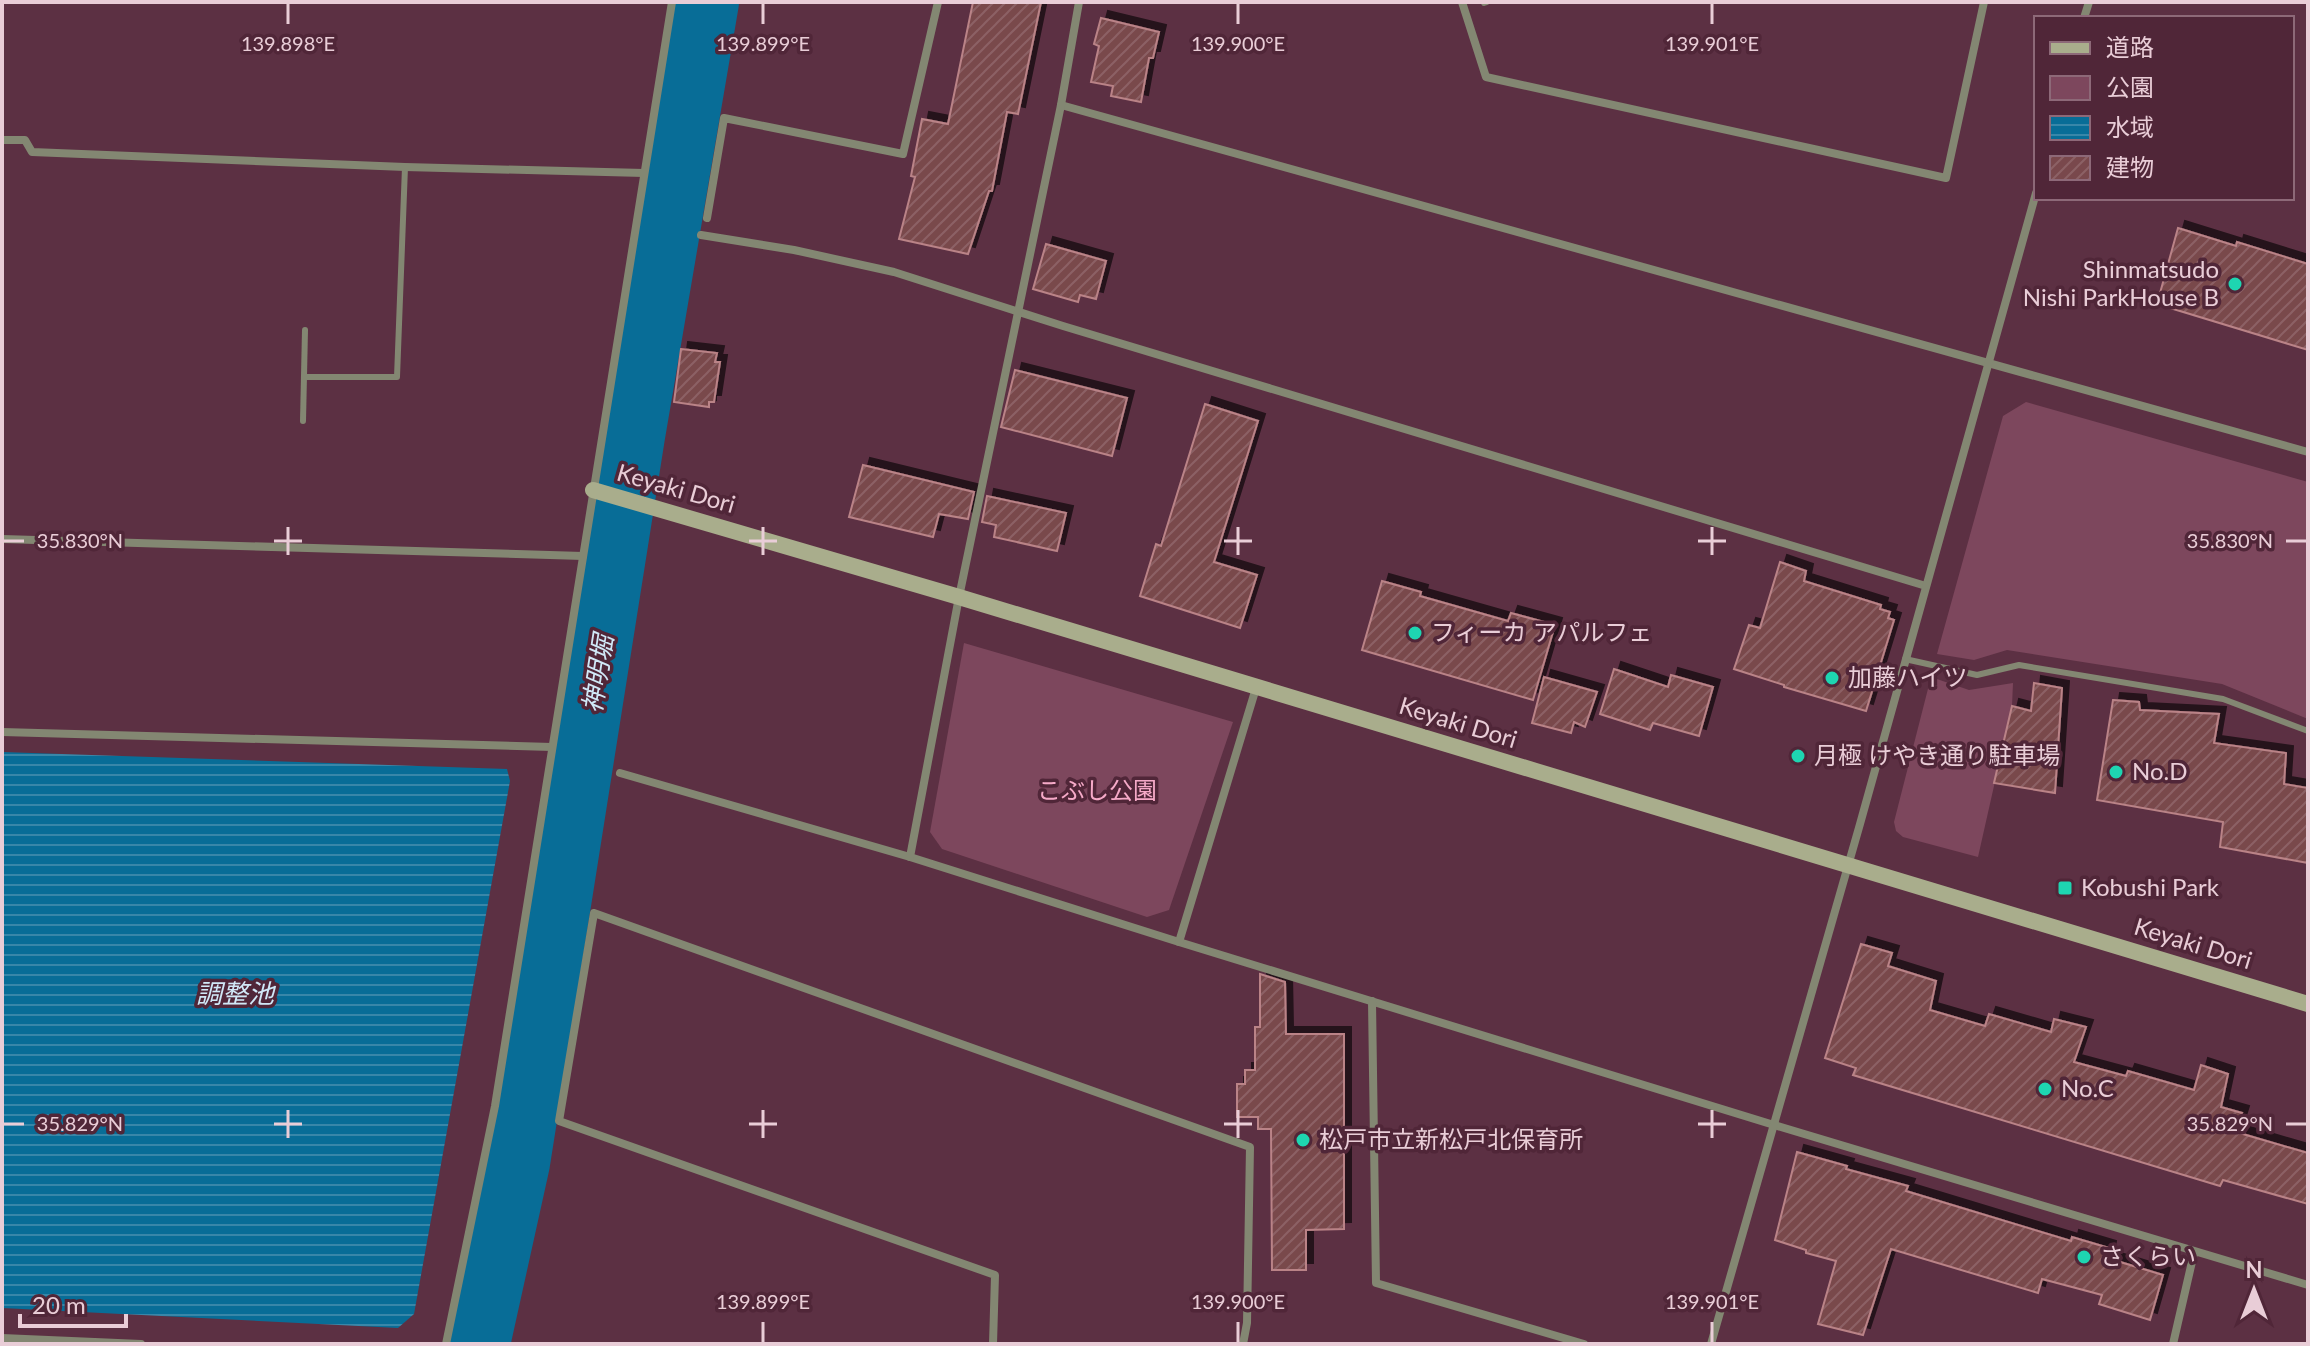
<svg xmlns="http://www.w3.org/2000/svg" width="2310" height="1346" font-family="Lato,'Noto Sans JP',sans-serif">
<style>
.park{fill:#7d475d}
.water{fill:url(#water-rules)}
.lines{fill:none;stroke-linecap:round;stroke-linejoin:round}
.river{stroke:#086d97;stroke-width:64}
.building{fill:url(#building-hatch);stroke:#ba8387;stroke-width:2;filter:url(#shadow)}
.lane{stroke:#838772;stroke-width:6}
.street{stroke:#838772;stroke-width:8}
.secondary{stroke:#a9ad8c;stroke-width:16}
.ticks{fill:none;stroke:#e9cdd7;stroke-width:3}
.poi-dot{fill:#1ed5b1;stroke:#502638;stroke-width:3}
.labels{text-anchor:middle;stroke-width:7;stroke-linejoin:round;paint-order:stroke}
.poi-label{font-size:24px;fill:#e9cdd7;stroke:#502638;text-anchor:start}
.street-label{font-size:24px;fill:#e9cdd7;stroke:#502638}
.park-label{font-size:24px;fill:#f6aac8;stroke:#502638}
.water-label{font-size:26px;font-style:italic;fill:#d0e8f7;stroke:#502638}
.ticks-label{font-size:20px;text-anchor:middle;fill:#e9cdd7;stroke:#502638;stroke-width:7;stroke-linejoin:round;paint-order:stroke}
</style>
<defs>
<pattern id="water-rules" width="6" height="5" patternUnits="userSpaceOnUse" patternTransform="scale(2)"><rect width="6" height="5" fill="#086d97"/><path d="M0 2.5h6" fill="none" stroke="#3887a9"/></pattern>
<pattern id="building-hatch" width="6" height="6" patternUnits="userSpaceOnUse" patternTransform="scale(2)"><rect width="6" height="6" fill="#79484c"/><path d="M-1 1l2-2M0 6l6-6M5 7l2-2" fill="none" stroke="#8c6165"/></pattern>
<filter id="shadow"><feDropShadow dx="7" dy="-7" stdDeviation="0" flood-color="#0009"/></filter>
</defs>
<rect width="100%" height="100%" fill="#5c3043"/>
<g class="park">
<path d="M 2026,402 L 2308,482 L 2308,719 L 2222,684 L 2007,650 L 1974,660 L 1937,654 L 2003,416 Z"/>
<path d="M 964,643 L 1233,722 L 1169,910 L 1147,917 L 942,849 L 930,832 Z"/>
<path d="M 1931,677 L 1969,690 L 2013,683 L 2012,706 L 1978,857 L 1903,837 L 1896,831 L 1894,822 Z"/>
</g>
<path class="water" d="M 2,752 L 507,769 L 510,781 L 414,1314 L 398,1328 L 2,1308 Z"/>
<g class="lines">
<path class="river" d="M 478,1344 L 518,1163 L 633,436 L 707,2"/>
</g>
<g class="building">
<path d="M 973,2 L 1041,2 L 1018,114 L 1007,112 L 992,191 L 989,191 L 968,254 L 899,239 L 915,177 L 911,176 L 922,119 L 948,124 Z"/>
<path d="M 1101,18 L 1159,32 L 1153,58 L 1149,58 L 1141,102 L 1111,96 L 1113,86 L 1091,82 L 1099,46 L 1094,44 Z"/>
<path d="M 2178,228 L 2236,246 L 2237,242 L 2308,264 L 2308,350 L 2157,304 Z"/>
<path d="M 1046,244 L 1106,261 L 1096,299 L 1080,295 L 1078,302 L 1033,289 Z"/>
<path d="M 681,349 L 717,353 L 715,362 L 720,362 L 714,402 L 709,402 L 709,407 L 674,402 Z"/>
<path d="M 1015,370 L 1127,398 L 1112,456 L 1001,427 Z"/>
<path d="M 1205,404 L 1258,421 L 1214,562 L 1257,575 L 1240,628 L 1140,596 L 1156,544 L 1161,546 Z"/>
<path d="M 863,465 L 974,492 L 968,519 L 939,514 L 933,537 L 849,517 Z"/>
<path d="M 987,496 L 1066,513 L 1057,551 L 994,537 L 996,525 L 982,522 Z"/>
<path d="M 1780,562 L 1806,571 L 1804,581 L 1881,605 L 1880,609 L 1890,612 L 1888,618 L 1894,620 L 1866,711 L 1784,687 L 1784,685 L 1734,669 L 1749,625 L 1760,628 Z"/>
<path d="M 1382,581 L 1421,592 L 1420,596 L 1508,621 L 1511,613 L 1555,625 L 1533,700 L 1362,650 Z"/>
<path d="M 1614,669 L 1668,687 L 1671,675 L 1713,687 L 1699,736 L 1653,723 L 1650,730 L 1600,714 Z"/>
<path d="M 1544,677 L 1597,692 L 1585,727 L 1574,722 L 1571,733 L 1532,723 Z"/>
<path d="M 2034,683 L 2062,688 L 2055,793 L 1994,783 L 2012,706 L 2031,711 Z"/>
<path d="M 2113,700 L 2139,702 L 2140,710 L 2219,714 L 2214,743 L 2286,753 L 2284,784 L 2308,788 L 2308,863 L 2220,847 L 2223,822 L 2097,800 Z"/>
<path d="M 1861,944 L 1892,953 L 1888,966 L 1936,981 L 1930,1010 L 1985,1026 L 1989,1014 L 2051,1032 L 2054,1019 L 2086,1027 L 2074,1062 L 2126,1076 L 2128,1071 L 2194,1090 L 2201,1065 L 2228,1074 L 2221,1107 L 2242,1113 L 2236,1132 L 2308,1153 L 2308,1204 L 2223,1180 L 2220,1186 L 1853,1075 L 1856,1068 L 1825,1058 Z"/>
<path d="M 1260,974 L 1285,982 L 1286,1034 L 1344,1034 L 1344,1229 L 1306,1230 L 1306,1270 L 1272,1270 L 1271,1129 L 1258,1129 L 1258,1117 L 1237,1117 L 1237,1084 L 1245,1084 L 1245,1070 L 1255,1070 L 1255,1027 L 1260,1027 Z"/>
<path d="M 1797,1152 L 1847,1166 L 1846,1169 L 1908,1186 L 1906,1191 L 2071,1241 L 2072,1237 L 2109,1248 L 2107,1258 L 2163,1275 L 2150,1320 L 2099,1304 L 2102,1295 L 2042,1279 L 2038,1293 L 1891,1249 L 1863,1335 L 1818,1324 L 1836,1261 L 1806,1253 L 1806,1250 L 1775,1240 Z"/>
</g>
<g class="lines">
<g class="lane">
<path d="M 1484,3 L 1487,2"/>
<path d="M 304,377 L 397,377 L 405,167"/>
<path d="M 303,421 L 305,330"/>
<path d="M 1905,659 L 1977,675 L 2019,665 L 2223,699 L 2308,731"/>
</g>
<g class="street">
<path d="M 1462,2 L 1486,77 L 1946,178 L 1984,2"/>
<path d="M 2084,18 L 2089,2"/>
<path d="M 1061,105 L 2308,452"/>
<path d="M 2,140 L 25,140 L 32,152 L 405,167 L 644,173"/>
<path d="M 707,218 L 724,118 L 903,154 L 938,2"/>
<path d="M 701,235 L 794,250 L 894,272 L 1063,326 L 1926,586"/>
<path d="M 2,539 L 583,556"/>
<path d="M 2,732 L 552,747"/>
<path d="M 620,773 L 910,857 L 1179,942 L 1774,1125 L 2308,1285"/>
<path d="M 910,857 L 959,597 L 1061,105 L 1079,2"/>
<path d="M 1179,942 L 1256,688"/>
<path d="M 1372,1001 L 1376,1283 L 1584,1344"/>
<path d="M 2,1338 L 141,1344"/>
<path d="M 446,1344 L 495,1106 L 672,2"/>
<path d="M 993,1344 L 995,1275 L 559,1121 L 594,913 L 1250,1147 L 1247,1323 L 1243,1344"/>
<path d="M 1711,1344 L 1860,824 L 2036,193"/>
<path d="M 2173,1344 L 2194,1253"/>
</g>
<path class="secondary" d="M 593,490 L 959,597 L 2308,1004"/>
</g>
<path class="ticks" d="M 288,4 L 288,24M 763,4 L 763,24M 1238,4 L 1238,24M 1712,4 L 1712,24M 288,527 L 288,555M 763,527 L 763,555M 1238,527 L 1238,555M 1712,527 L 1712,555M 4,541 L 24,541M 274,541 L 302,541M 749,541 L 777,541M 1224,541 L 1252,541M 1698,541 L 1726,541M 2286,541 L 2306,541M 288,1110 L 288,1138M 763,1110 L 763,1138M 1238,1110 L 1238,1138M 1712,1110 L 1712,1138M 4,1124 L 24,1124M 274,1124 L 302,1124M 749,1124 L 777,1124M 1224,1124 L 1252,1124M 1698,1124 L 1726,1124M 2286,1124 L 2306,1124M 763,1322 L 763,1342M 1238,1322 L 1238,1342M 1712,1322 L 1712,1342"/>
<g class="poi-dot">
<circle cx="2235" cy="284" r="8"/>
<circle cx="1415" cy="633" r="8"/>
<circle cx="1832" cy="678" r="8"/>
<circle cx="1798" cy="756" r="8"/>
<circle cx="2116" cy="772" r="8"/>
<rect x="2057" y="880" width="16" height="16" rx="4"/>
<circle cx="2045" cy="1089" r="8"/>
<circle cx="1303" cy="1140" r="8"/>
<circle cx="2084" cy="1257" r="8"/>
</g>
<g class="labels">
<g class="poi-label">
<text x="2219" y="278" text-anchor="end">Shinmatsudo<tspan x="2219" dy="28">Nishi ParkHouse B</tspan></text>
<text x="1431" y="641">フィーカ アパルフェ</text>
<text x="1848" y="686">加藤ハイツ</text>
<text x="1814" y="764">月極 けやき通り駐車場</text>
<text x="2132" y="780">No.D</text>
<text x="2081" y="896">Kobushi Park</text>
<text x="2061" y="1097">No.C</text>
<text x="1319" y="1148">松戸市立新松戸北保育所</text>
<text x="2100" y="1265">さくらい</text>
</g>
<g class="street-label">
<text transform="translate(676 489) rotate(16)" y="8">Keyaki Dori</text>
<text transform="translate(1458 723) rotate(17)" y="8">Keyaki Dori</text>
<text transform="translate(2193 944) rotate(17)" y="8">Keyaki Dori</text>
</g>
<g class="park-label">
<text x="1097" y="799">こぶし公園</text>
</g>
<g class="water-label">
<text transform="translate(598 674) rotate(-81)" y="9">神明堀</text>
<text x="235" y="1003">調整池</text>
</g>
</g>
<g class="ticks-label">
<text x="288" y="51">139.898°E</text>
<text x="763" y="51">139.899°E</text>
<text x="1238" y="51">139.900°E</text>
<text x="1712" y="51">139.901°E</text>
<text x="80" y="548">35.830°N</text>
<text x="2230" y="548">35.830°N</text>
<text x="80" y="1131">35.829°N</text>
<text x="2230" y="1131">35.829°N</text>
<text x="763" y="1309">139.899°E</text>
<text x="1238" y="1309">139.900°E</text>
<text x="1712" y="1309">139.901°E</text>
</g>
<rect width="2310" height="1346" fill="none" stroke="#e9cdd7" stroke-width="8"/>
<rect x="2034" y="16" width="260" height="184" fill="#502638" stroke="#8d6978" stroke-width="2"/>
<rect x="2050" y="42" width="40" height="12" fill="#a9ad8c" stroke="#8d6978" stroke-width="2"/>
<text x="2106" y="56" font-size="24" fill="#e9cdd7">道路</text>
<rect x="2050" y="76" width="40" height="24" fill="#7d475d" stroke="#8d6978" stroke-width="2"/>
<text x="2106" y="96" font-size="24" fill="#e9cdd7">公園</text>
<rect x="2050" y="116" width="40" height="24" fill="url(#water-rules)" stroke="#8d6978" stroke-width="2"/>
<text x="2106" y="136" font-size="24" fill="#e9cdd7">水域</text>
<rect x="2050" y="156" width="40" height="24" fill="url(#building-hatch)" stroke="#8d6978" stroke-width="2"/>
<text x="2106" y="176" font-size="24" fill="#e9cdd7">建物</text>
<g transform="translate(2254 1290)" stroke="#502638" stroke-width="6" paint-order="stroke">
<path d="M0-6L14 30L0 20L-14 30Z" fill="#e9cdd7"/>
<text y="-12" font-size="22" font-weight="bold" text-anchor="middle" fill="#e9cdd7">N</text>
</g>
<path d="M20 1314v12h106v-12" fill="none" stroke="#e9cdd7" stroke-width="4"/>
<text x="32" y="1314" font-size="24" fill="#e9cdd7" stroke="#502638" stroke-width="6" paint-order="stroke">20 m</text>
</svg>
